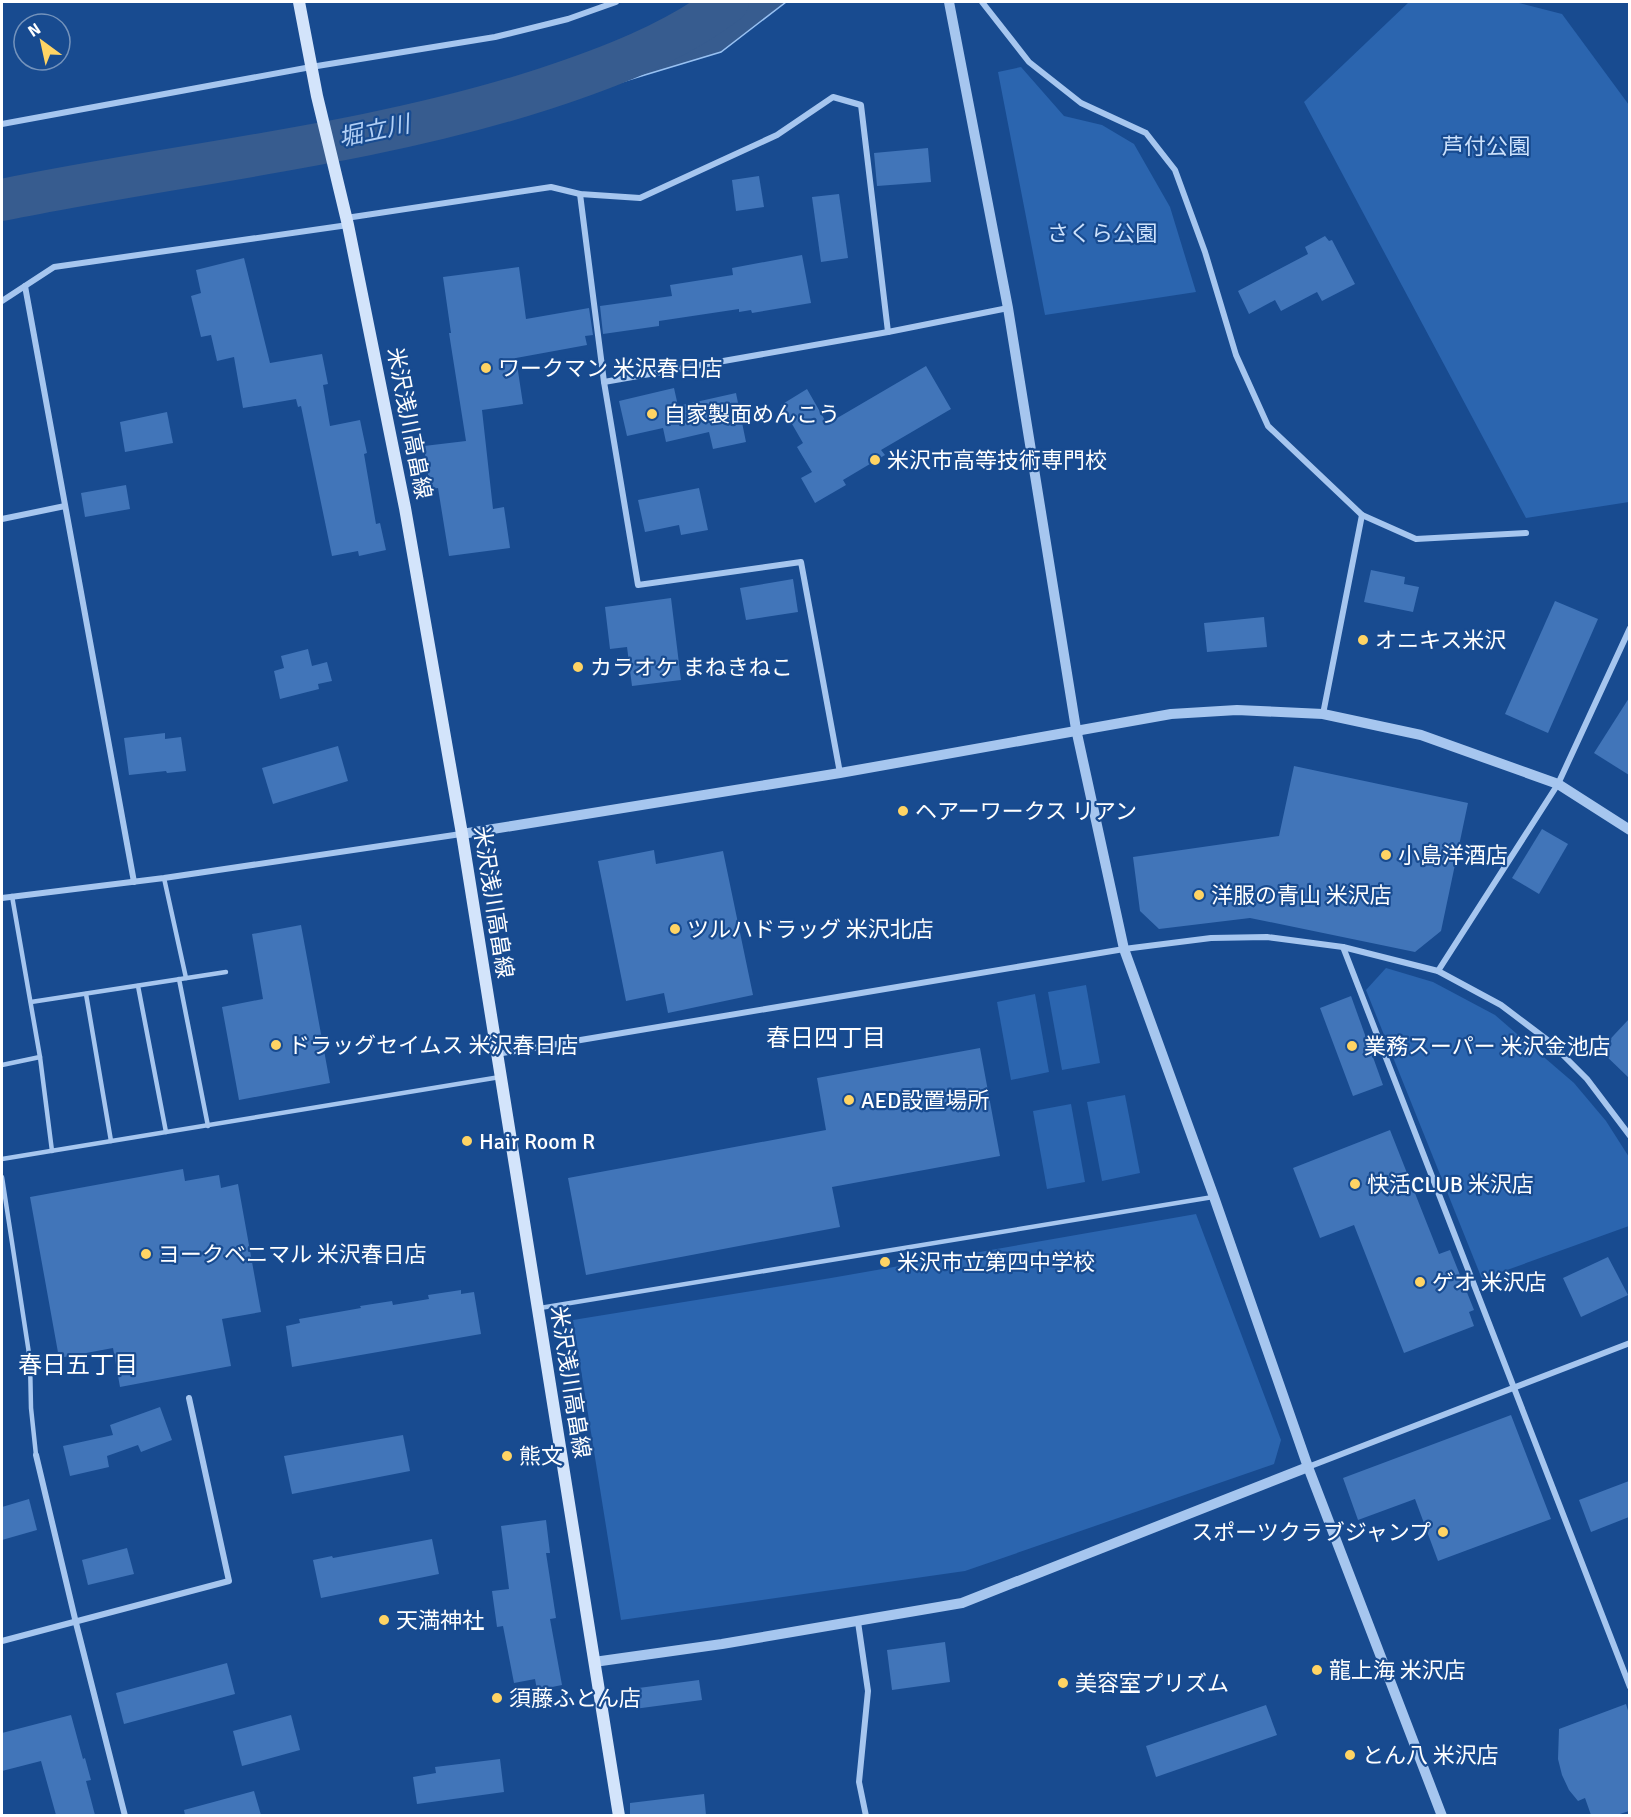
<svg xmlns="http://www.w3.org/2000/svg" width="1631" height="1817" font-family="Signika,'Noto Sans JP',sans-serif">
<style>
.green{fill:#2b65af}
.water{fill:#375c8f;stroke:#98c1f2;stroke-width:1.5}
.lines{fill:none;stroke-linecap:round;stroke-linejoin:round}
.river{stroke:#375c8f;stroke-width:42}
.building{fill:#4175b9}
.service{stroke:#a6c6ef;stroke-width:4.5}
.minor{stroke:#a6c6ef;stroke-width:6}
.tertiary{stroke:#a6c6ef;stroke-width:10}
.secondary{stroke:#d3e4fb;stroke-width:12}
.poi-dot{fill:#ffd464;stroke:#184b90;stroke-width:2}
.labels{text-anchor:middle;stroke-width:4.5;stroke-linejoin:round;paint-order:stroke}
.park-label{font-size:22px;fill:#cce1fb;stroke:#184b90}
.poi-label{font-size:22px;fill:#fff;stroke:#184b90;text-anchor:start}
.street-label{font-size:22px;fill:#fff;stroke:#184b90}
.water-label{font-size:24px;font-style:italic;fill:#b2d0f6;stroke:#184b90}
.neighbourhood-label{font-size:24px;fill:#fff;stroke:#184b90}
</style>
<rect width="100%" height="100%" fill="#184b90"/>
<g class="green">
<path d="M 1409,2 L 1515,2 L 1562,14 L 1629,105 L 1629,502 L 1526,518 L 1304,102 Z"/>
<path d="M 1021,67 L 1064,116 L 1102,125 L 1134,144 L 1170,207 L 1196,292 L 1045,315 L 998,72 Z"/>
<path d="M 1386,968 L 1433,982 L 1495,1015 L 1574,1083 L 1606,1121 L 1629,1157 L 1629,1226 L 1482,1279 L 1366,990 Z"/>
<path d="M 1086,985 L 1100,1063 L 1062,1070 L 1048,992 Z"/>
<path d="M 1035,994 L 1049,1072 L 1011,1080 L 997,1002 Z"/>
<path d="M 1125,1095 L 1140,1173 L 1102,1181 L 1087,1102 Z"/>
<path d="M 1071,1104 L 1085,1182 L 1047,1189 L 1033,1111 Z"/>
<path d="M 1196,1214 L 1281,1440 L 1274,1464 L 965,1571 L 621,1620 L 573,1320 L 831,1278 Z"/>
</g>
<path class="water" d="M 706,2 L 786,2 L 721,52 L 545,105 L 687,17 Z"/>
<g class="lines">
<path class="river" d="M 2,200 C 182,163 368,146 544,89 C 608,68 674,43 728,2"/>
</g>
<g class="building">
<path d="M 928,148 L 931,182 L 877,186 L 874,153 Z"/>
<path d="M 759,176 L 764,207 L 736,211 L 732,180 Z"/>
<path d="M 839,194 L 848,258 L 821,262 L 812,197 Z"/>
<path d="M 1325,236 L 1329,241 L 1332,240 L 1355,284 L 1322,301 L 1317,292 L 1281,311 L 1275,300 L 1249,314 L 1238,291 L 1308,254 L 1305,247 Z"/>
<path d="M 802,255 L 811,303 L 752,313 L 751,310 L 739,312 L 739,309 L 659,321 L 659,326 L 603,334 L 600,306 L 672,296 L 670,285 L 733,275 L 732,268 Z"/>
<path d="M 244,258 L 270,363 L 322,354 L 328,384 L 323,385 L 330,426 L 360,420 L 367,453 L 364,454 L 376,524 L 380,523 L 386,550 L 359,556 L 358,551 L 332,556 L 301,406 L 298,407 L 296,399 L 243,408 L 234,357 L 217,361 L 211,335 L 201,337 L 191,296 L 201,293 L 196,270 Z"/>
<path d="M 519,267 L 526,319 L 589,308 L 593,335 L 585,336 L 587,345 L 516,358 L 523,404 L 482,410 L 493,509 L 504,507 L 510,548 L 449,556 L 438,488 L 430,489 L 424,446 L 466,441 L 449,333 L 451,333 L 443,277 Z"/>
<path d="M 926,366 L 951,409 L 881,450 L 885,455 L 843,480 L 846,485 L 815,503 L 801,478 L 812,472 L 797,447 L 803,443 L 781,405 L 807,389 L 827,424 Z"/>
<path d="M 674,388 L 678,406 L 736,393 L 746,442 L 713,449 L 709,432 L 666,442 L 663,428 L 627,436 L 619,401 Z"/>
<path d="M 167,412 L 173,443 L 125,452 L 120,422 Z"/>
<path d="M 126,485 L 130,509 L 85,517 L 81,493 Z"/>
<path d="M 699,488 L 708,530 L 681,535 L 679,525 L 645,532 L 638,500 Z"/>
<path d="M 1371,570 L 1405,577 L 1404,584 L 1419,587 L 1413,612 L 1364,602 Z"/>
<path d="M 793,579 L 798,612 L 746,620 L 740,588 Z"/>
<path d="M 671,598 L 681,680 L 632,686 L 627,647 L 610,649 L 605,607 Z"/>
<path d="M 1555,601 L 1598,619 L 1548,733 L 1505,714 Z"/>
<path d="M 1264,617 L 1267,647 L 1207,652 L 1204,623 Z"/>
<path d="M 308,649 L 312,666 L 327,662 L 332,681 L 318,684 L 319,689 L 280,699 L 274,671 L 284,668 L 281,656 Z"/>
<path d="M 1629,698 L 1629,775 L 1594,753 Z"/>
<path d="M 165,733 L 165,739 L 181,737 L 186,771 L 167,773 L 166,771 L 129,775 L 124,738 Z"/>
<path d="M 338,746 L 348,781 L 273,804 L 262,768 Z"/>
<path d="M 1294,766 L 1468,803 L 1441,931 L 1415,952 L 1250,918 L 1159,929 L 1140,911 L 1133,857 L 1279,836 Z"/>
<path d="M 1542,829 L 1568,844 L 1539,894 L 1512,878 Z"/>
<path d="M 654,850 L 656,864 L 723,851 L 753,995 L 668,1013 L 664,993 L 626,1001 L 598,861 Z"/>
<path d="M 301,925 L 330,1083 L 239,1100 L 222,1007 L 263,999 L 252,934 Z"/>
<path d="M 1351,996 L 1383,1085 L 1353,1096 L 1320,1008 Z"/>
<path d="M 1629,1019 L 1629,1078 L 1600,1050 Z"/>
<path d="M 980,1048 L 1000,1156 L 832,1187 L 840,1227 L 586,1275 L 568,1178 L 826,1130 L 817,1078 Z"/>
<path d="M 1390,1130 L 1439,1254 L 1450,1250 L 1474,1310 L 1469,1312 L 1474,1326 L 1404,1353 L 1354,1225 L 1320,1238 L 1293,1168 Z"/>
<path d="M 183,1169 L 185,1181 L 219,1175 L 221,1188 L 238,1184 L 261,1312 L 222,1319 L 231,1366 L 120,1387 L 113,1348 L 59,1358 L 30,1197 Z"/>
<path d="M 1608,1257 L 1628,1295 L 1581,1317 L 1563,1278 Z"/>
<path d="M 461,1290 L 461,1294 L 474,1292 L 481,1334 L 292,1367 L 286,1326 L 300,1323 L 299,1319 L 361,1308 L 360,1306 L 379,1303 L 392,1301 L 393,1305 L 429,1299 L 428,1295 Z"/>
<path d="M 160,1407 L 172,1440 L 141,1452 L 138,1445 L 107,1456 L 109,1467 L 70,1476 L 63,1446 L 113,1435 L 110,1425 Z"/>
<path d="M 1511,1415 L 1551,1519 L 1438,1561 L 1415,1499 L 1358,1520 L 1343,1478 Z"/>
<path d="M 403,1435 L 410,1471 L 292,1494 L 284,1456 Z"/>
<path d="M 1629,1481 L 1629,1517 L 1591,1532 L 1579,1500 Z"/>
<path d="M 29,1499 L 37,1530 L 2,1540 L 2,1507 Z"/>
<path d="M 546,1520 L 550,1553 L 546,1553 L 556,1618 L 550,1619 L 562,1685 L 537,1690 L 535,1679 L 514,1683 L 503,1626 L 497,1627 L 492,1591 L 509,1589 L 501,1526 Z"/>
<path d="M 432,1539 L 439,1574 L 321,1598 L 313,1560 L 332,1556 L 333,1558 Z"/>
<path d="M 127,1548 L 134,1574 L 88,1585 L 82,1560 Z"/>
<path d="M 945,1642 L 950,1682 L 892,1690 L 887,1650 Z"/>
<path d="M 227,1663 L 235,1694 L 124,1724 L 116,1693 Z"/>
<path d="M 699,1680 L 702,1700 L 634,1709 L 631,1689 Z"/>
<path d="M 1626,1704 L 1629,1714 L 1629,1811 L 1617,1815 L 1591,1815 L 1585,1798 L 1578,1801 L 1569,1790 L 1562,1775 L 1558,1759 L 1559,1729 Z"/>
<path d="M 1266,1705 L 1277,1735 L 1156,1777 L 1146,1746 Z"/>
<path d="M 71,1715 L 83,1759 L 85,1758 L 91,1780 L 86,1781 L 95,1815 L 56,1815 L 41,1761 L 2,1771 L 2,1733 Z"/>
<path d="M 291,1715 L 300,1750 L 242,1766 L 233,1731 Z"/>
<path d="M 500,1759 L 504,1792 L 417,1804 L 413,1777 L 436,1773 L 435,1767 Z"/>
<path d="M 254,1791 L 261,1815 L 185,1815 L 184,1810 Z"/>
<path d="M 704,1794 L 706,1815 L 630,1815 L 630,1803 Z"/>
</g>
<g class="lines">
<g class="service">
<path d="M 164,878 L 186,978"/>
<path d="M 179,979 L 208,1126"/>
<path d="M 138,986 L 166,1132"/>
<path d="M 86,994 L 111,1141"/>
<path d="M 31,1002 L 226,972"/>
<path d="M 40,1057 L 52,1151"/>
<path d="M 2,1065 L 40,1057 L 12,896"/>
<path d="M 2,1159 L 500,1077"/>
<path d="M 2,1177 L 30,1360 L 31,1408 L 36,1455"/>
<path d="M 540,1308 L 1213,1197"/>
</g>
<g class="minor">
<path d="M 982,2 L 1029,62 L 1081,103 L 1146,133 L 1175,170 L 1205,252 L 1236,355 L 1268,426 L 1362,515 L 1416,539 L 1526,533"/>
<path d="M 2,124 L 311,67 L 495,37 L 568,19 L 616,2"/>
<path d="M 580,194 L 604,382 L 638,585 L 801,562 L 840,773"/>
<path d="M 346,218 L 551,187 L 580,194 L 640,198 L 777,135 L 833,97 L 861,105 L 888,332"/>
<path d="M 25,286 L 134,882"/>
<path d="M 2,301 L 54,267 L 348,225"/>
<path d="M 604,382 L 888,332 L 1008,308"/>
<path d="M 2,519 L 65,506"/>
<path d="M 1323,714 L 1362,515"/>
<path d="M 2,898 L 164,878 L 461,834"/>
<path d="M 1343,947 L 1630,1687"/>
<path d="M 1438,971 L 1558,784 L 1630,628"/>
<path d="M 497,1054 L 1124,949 L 1211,938 L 1267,937 L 1343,947 L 1438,971 L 1501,1005 L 1550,1042 L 1587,1079 L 1630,1136"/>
<path d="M 36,1455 L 76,1623 L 125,1816"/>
<path d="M 1308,1467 L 1630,1343"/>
<path d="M 858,1622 L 868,1691 L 859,1782 L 866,1816"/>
<path d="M 2,1641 L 229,1581 L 189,1398"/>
</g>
<g class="tertiary">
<path d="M 949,2 L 1008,308 L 1076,729 L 1124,949 L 1214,1197 L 1308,1467 L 1442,1816"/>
<path d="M 462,834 L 840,773 L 1171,714 L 1237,710 L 1323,714 L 1421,735 L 1558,784 L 1630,830"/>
<path d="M 594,1662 L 722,1644 L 962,1603 L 1308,1467"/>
</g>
<path class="secondary" d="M 299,2 L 317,96 L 348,225 L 405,508 L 462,834 L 619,1816"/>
</g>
<g class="poi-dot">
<circle cx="486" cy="368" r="6"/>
<circle cx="652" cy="414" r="6"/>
<circle cx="875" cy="460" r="6"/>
<circle cx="1363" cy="640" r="6"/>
<circle cx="578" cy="667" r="6"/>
<circle cx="903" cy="811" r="6"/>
<circle cx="1386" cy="855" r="6"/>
<circle cx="1199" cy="895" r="6"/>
<circle cx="675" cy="929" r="6"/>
<circle cx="276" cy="1045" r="6"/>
<circle cx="1352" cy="1046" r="6"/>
<circle cx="849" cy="1100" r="6"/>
<circle cx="467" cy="1141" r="6"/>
<circle cx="1355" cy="1184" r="6"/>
<circle cx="146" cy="1254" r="6"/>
<circle cx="885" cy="1262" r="6"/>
<circle cx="1420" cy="1282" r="6"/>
<circle cx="507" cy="1456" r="6"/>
<circle cx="1443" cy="1532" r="6"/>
<circle cx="384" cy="1620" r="6"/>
<circle cx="1317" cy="1670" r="6"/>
<circle cx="1063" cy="1683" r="6"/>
<circle cx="497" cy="1698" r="6"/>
<circle cx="1350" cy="1755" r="6"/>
</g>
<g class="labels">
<g class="park-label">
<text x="1486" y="154">芦付公園</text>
<text x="1102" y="241">さくら公園</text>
</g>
<g class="poi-label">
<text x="498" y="376">ワークマン 米沢春日店</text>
<text x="664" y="422">自家製面めんこう</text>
<text x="887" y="468">米沢市高等技術専門校</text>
<text x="1375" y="648">オニキス米沢</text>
<text x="590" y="675">カラオケ まねきねこ</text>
<text x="915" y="819">ヘアーワークス リアン</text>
<text x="1398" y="863">小島洋酒店</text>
<text x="1211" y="903">洋服の青山 米沢店</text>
<text x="687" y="937">ツルハドラッグ 米沢北店</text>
<text x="288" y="1053">ドラッグセイムス 米沢春日店</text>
<text x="1364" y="1054">業務スーパー 米沢金池店</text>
<text x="861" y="1108">AED設置場所</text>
<text x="479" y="1149">Hair Room R</text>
<text x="1367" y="1192">快活CLUB 米沢店</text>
<text x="158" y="1262">ヨークベニマル 米沢春日店</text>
<text x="897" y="1270">米沢市立第四中学校</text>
<text x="1432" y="1290">ゲオ 米沢店</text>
<text x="519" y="1464">熊文</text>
<text x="1431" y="1540" text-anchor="end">スポーツクラブジャンプ</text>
<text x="396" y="1628">天満神社</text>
<text x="1329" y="1678">龍上海 米沢店</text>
<text x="1075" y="1691">美容室プリズム</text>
<text x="509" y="1706">須藤ふとん店</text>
<text x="1362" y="1763">とん八 米沢店</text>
</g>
<g class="street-label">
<text transform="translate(410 423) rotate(79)" y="8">米沢浅川高畠線</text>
<text transform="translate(494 902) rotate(81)" y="8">米沢浅川高畠線</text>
<text transform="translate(571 1382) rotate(81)" y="8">米沢浅川高畠線</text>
</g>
<g class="water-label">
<text transform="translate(374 131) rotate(-12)" y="8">堀立川</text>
</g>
<g class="neighbourhood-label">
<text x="826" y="1046">春日四丁目</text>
<text x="78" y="1373">春日五丁目</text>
</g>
</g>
<rect width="1631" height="1817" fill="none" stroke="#ffffff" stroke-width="6"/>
<g transform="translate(42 42) rotate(327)"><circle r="28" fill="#184b90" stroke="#7493bc" stroke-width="1.5"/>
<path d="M0-4.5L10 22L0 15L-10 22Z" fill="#ffd464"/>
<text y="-9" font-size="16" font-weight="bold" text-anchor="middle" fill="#ffffff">N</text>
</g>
</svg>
